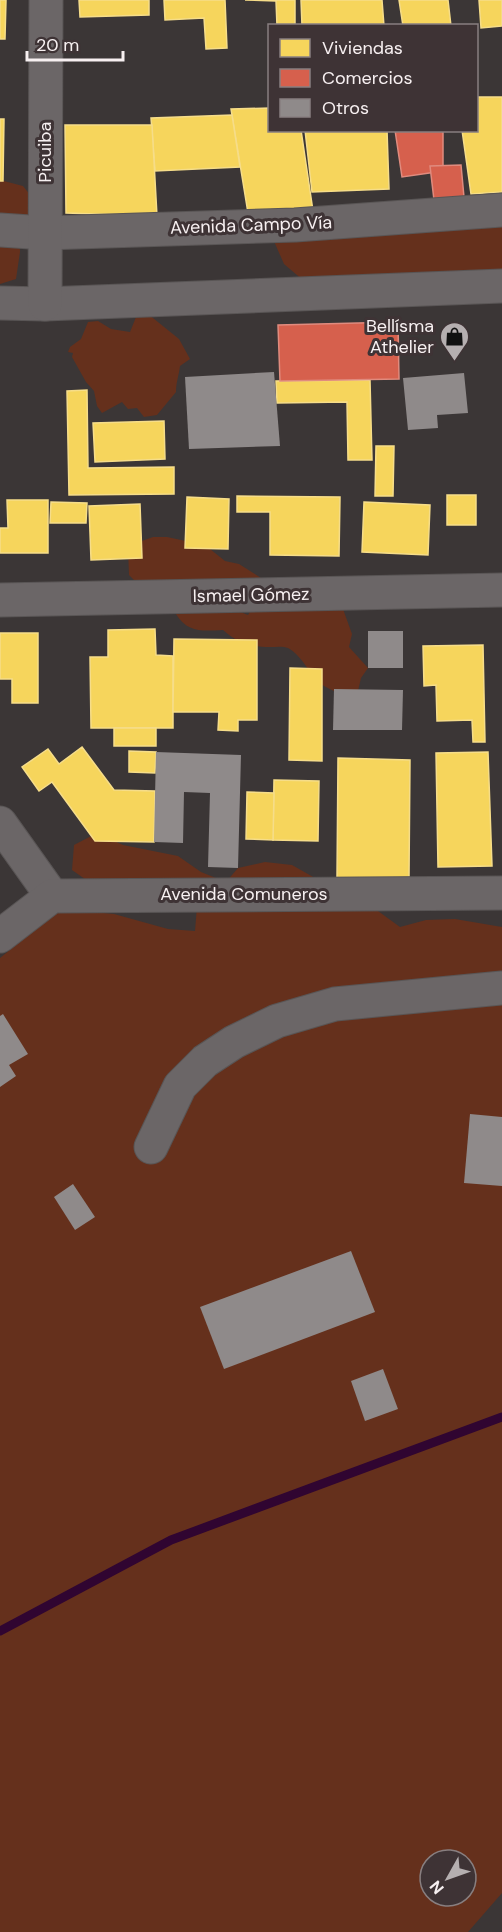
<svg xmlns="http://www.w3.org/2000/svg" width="502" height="1932" font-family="'DM Sans',sans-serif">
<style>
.green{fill:#65301c;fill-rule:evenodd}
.homes{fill:#f6d55c;stroke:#f6dd89;stroke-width:1.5}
.shops{fill:#d6604d;stroke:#e08b7e;stroke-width:1.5}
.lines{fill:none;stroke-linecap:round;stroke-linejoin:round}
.stream{stroke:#300531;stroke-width:9}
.building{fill:#8f8a8a}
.minor-casing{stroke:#595555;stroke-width:35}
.minor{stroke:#6b6667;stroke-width:33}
.labels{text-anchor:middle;stroke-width:6;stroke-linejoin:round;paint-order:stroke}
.street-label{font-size:18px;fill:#f7f0f1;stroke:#3e3335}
.poi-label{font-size:18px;fill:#f7f0f1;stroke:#3e3335;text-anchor:end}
</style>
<rect width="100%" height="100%" fill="#3b3636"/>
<g class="green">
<path d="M 0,180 L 23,186 L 39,206 L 19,225 L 20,252 L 16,279 L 0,284 Z"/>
<path d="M 502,206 L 502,278 L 304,281 L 284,264 L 273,239 Z"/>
<path d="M 148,314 L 179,339 L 190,359 L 180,366 C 179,375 176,382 176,392 L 157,415 L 144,417 L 137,408 L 128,409 L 122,402 L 102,413 L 97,406 L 94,391 L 86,382 L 72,357 L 73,353 L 68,352 L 70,347 L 81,339 L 88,322 L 98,321 L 111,329 L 130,332 L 136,317 Z"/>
<path d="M 153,537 L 167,537 L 205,545 L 225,561 L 239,564 L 261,578 L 274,581 L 343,609 L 352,634 L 349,647 L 368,668 L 361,678 L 358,691 L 345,697 C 338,692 331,690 324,686 C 310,677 304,657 288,648 C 283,646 276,647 270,647 C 251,647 237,643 223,630 C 202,631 188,633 176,614 L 184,603 L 223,605 L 248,615 L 255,604 L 138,584 L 129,575 L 128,549 L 139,542 Z"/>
<path d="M 97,833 L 123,845 L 178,856 L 201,872 L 226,882 L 238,868 L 265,862 L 292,865 L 315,878 L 361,890 L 378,911 L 400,927 L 426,920 L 455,919 L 502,927 L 502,1893 L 468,1932 L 0,1932 L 0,958 L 60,909 L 114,914 L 168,929 L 195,931 L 197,906 L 92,884 L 72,870 L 74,845 ZM 430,1860 L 466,1860 L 466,1896 L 430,1896 Z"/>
</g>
<g class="homes">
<path d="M 0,0 L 6,0 L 5,39 L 0,39 Z"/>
<path d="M 79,0 L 149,0 L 149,15 L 80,17 Z"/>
<path d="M 164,0 L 225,0 L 227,48 L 206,49 L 204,18 L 165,20 Z"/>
<path d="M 245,0 L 295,0 L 295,26 L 277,26 L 276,1 Z"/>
<path d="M 301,0 L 382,0 L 384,26 L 302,26 Z"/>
<path d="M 399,0 L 448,0 L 451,26 L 403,26 Z"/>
<path d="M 479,0 L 502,0 L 502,26 L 481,28 Z"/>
<path d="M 476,97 L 502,97 L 502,192 L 471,194 L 462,130 L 476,130 Z"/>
<path d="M 270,108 L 270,130 L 301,130 L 313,211 L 248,213 L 231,109 Z"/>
<path d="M 232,115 L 240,167 L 155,171 L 151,118 Z"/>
<path d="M 0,119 L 4,119 L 3,181 L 0,181 Z"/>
<path d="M 65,125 L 152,125 L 157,216 L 66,213 Z"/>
<path d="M 305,130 L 387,130 L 389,189 L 312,192 Z"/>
<path d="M 370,380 L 372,460 L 348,460 L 347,402 L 277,403 L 276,381 Z"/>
<path d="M 87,390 L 88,468 L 174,467 L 174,494 L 69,495 L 67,391 Z"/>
<path d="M 164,421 L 165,459 L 95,462 L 93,423 Z"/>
<path d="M 376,446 L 394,446 L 393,496 L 375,496 Z"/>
<rect x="447" y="495" width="29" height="30"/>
<path d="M 237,496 L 340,497 L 339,556 L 270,555 L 270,512 L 237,512 Z"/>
<path d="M 187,497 L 229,499 L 228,549 L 185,548 Z"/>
<path d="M 7,500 L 48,500 L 48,553 L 0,553 L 0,528 L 8,528 Z"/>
<path d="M 51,502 L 87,503 L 86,523 L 50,523 Z"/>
<path d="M 364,502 L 430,505 L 428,555 L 362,552 Z"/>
<path d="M 140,504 L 142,558 L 91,560 L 89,506 Z"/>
<path d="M 155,629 L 156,655 L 173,656 L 173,728 L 91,728 L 90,657 L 108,657 L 108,630 Z"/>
<path d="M 0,633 L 38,633 L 38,703 L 12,703 L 12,679 L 0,679 Z"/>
<path d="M 174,639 L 257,640 L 257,720 L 238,720 L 238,731 L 218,730 L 219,712 L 173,712 Z"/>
<path d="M 483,645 L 485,742 L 473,742 L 472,720 L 437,721 L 436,685 L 424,686 L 423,646 Z"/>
<path d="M 290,668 L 322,669 L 322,761 L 289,760 Z"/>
<rect x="114" y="728" width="42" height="18"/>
<path d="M 82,747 L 114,790 L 155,791 L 154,842 L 95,841 L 52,782 L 39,791 L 22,767 L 48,749 L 59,764 Z"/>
<path d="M 129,751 L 156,752 L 155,773 L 129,772 Z"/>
<path d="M 488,752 L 492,866 L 438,867 L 436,753 Z"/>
<path d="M 338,758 L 410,760 L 409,878 L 337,878 Z"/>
<path d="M 274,780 L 319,781 L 318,841 L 273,840 Z"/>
<path d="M 247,792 L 274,793 L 273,840 L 246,839 Z"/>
</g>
<g class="shops">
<path d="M 395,130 L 443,130 L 443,171 L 402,177 Z"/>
<path d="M 461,165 L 464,197 L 434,200 L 430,166 Z"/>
<path d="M 398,322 L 399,379 L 280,381 L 278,325 Z"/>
</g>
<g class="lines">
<path class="stream" d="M 0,1631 L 171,1540 L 502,1417"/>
</g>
<g class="building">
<path d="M 274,372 L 280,446 L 189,449 L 185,377 Z"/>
<path d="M 464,373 L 468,413 L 437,415 L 438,428 L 408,430 L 403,378 Z"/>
<rect x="368" y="631" width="35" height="37"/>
<path d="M 334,689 L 403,690 L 402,730 L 333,730 Z"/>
<path d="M 156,752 L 241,755 L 238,868 L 208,867 L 210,793 L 184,792 L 183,843 L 154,842 Z"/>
<path d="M 3,1014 L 28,1054 L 9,1065 L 16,1076 L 0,1087 L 0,1016 Z"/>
<path d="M 470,1114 L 502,1117 L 502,1186 L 464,1183 Z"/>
<path d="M 73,1184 L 95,1217 L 75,1230 L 54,1197 Z"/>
<path d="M 351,1251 L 375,1312 L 224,1369 L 200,1307 Z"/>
<path d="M 383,1369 L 398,1409 L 365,1421 L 351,1381 Z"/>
</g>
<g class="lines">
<defs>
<g id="minor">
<path d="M 0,230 L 45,233 L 295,225 L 502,210"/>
<path d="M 0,303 L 45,304 L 502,286"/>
<path d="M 45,304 L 46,0"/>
<path d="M 0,600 L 502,590"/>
<path d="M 0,823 L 52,896"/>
<path d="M 0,936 L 52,896 L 502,893"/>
<path d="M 151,1147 L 180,1086 L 205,1061 L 234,1042 L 277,1021 L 335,1004 L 502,988"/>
</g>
</defs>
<use href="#minor" class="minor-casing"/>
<use href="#minor" class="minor"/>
</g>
<defs>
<symbol id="shop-pin" viewBox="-11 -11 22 30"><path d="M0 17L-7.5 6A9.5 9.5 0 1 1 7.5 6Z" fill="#b5afb0" stroke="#3e3335"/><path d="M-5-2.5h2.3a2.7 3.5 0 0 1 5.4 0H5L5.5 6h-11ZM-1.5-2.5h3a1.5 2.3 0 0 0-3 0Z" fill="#111"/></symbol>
</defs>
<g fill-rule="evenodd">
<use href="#shop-pin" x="438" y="320" width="33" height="45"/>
</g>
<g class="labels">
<g class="street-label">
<text transform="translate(45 152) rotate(-90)" y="6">Picuiba</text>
<text transform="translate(251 225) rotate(-2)" y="6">Avenida Campo Vía</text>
<text transform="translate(251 595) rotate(-1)" y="6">Ismael Gómez</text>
<text x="244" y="900">Avenida Comuneros</text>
</g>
<g class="poi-label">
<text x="434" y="332">Bellísma<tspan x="434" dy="21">Athelier</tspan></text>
</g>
</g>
<rect x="268" y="24" width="210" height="108" fill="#3e3335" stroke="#887f80" stroke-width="1.5"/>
<rect x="280" y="39" width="30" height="18" fill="#f6d55c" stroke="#887f80" stroke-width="1.5"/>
<text x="322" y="54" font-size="18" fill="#f7f0f1">Viviendas</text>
<rect x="280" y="69" width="30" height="18" fill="#d6604d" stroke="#887f80" stroke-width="1.5"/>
<text x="322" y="84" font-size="18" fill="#f7f0f1">Comercios</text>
<rect x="280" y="99" width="30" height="18" fill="#8f8a8a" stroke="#887f80" stroke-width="1.5"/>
<text x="322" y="114" font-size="18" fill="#f7f0f1">Otros</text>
<g transform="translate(448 1878) rotate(230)"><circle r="28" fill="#3e3335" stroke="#887f80" stroke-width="1.5"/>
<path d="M0-4.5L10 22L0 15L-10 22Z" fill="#b5afb0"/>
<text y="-9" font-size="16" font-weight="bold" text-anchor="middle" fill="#f7f0f1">N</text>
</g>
<path d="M27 51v9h96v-9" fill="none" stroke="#f7f0f1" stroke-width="3"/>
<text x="36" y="51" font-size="18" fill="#f7f0f1" stroke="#3e3335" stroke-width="4.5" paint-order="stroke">20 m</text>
</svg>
